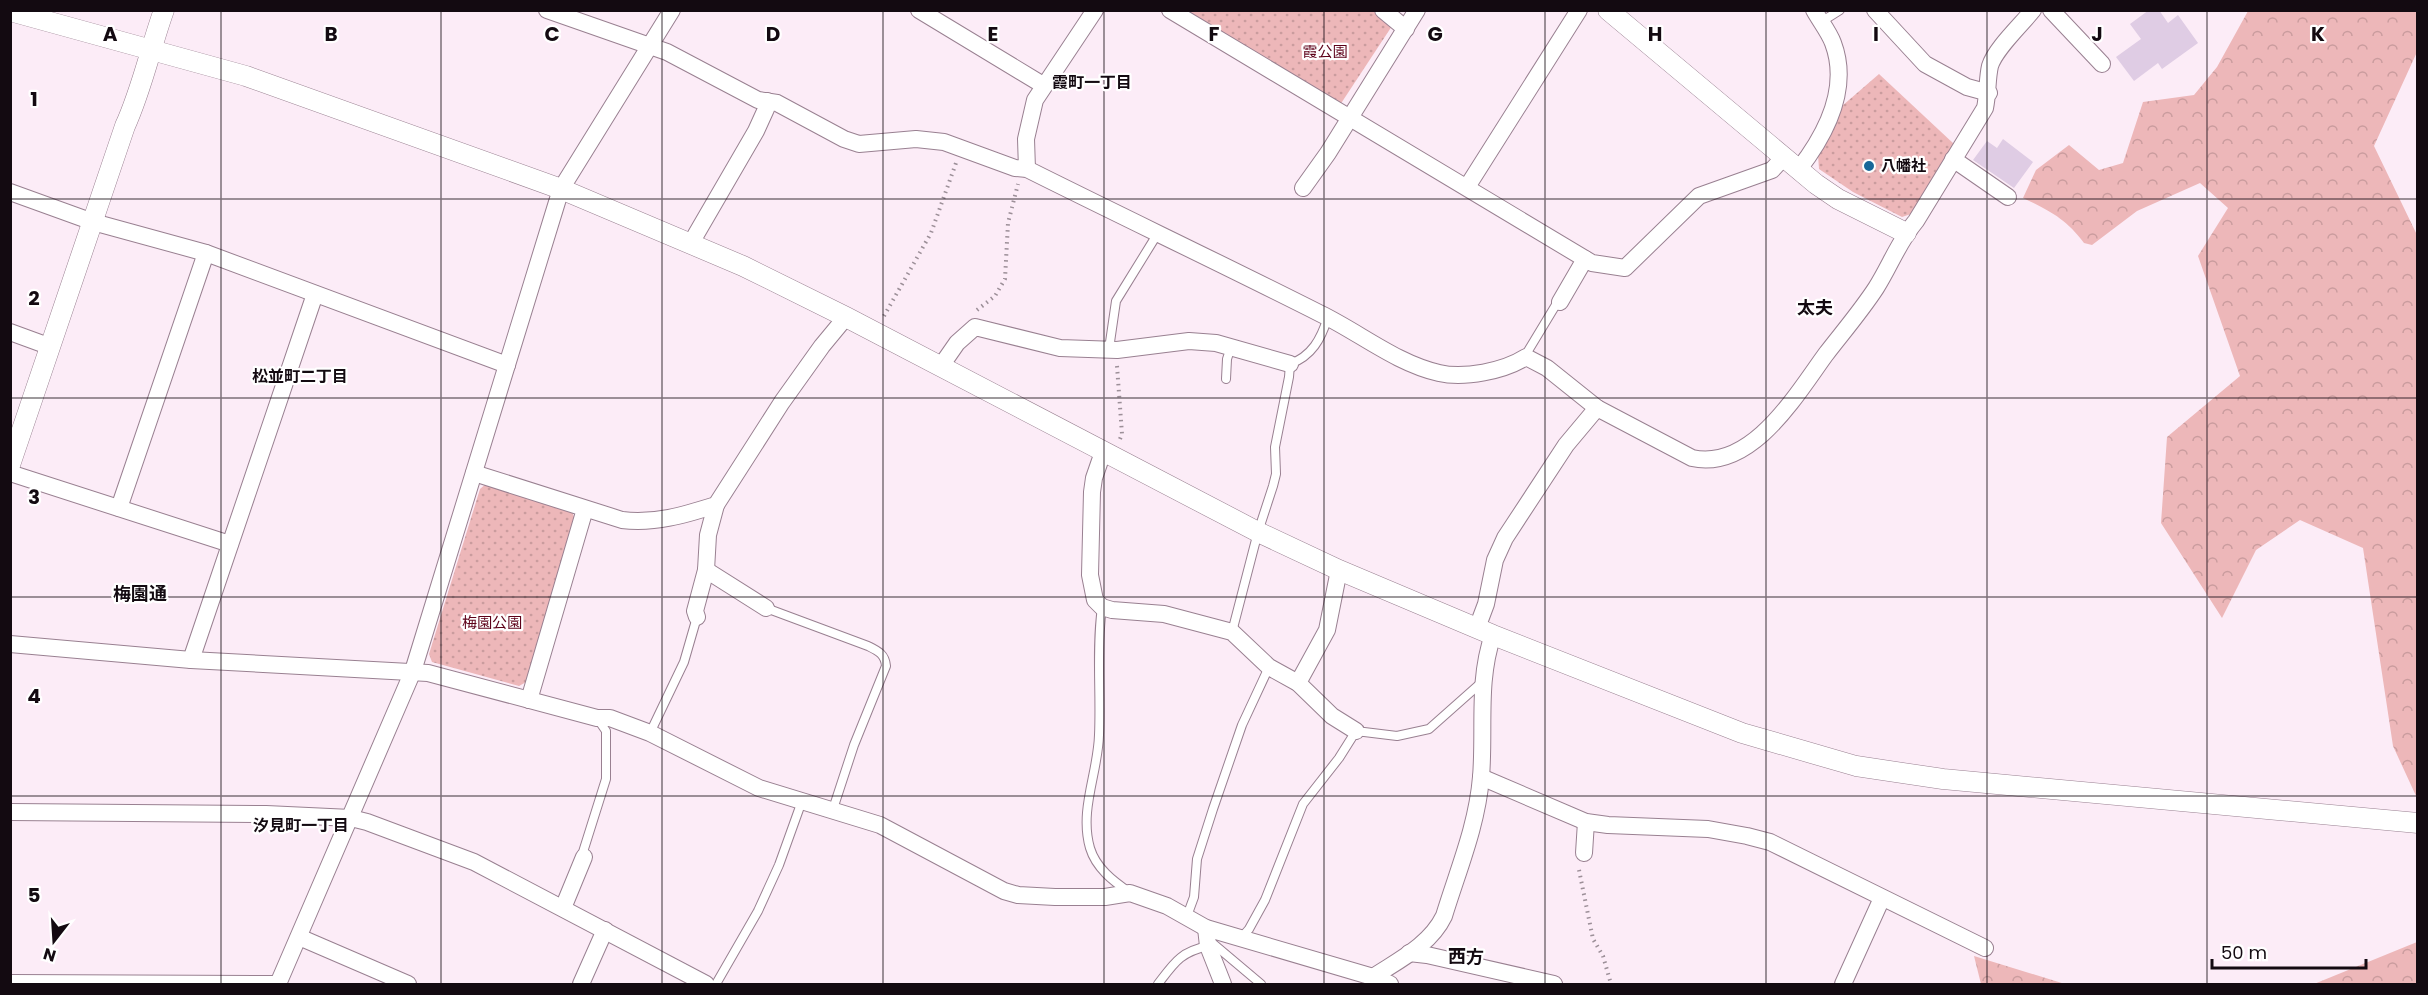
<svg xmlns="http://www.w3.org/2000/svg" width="2428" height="995" font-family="Poppins,'Noto Sans JP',sans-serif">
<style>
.forest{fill:url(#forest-crowns)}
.park{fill:url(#park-dots)}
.building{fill:#dfcce4}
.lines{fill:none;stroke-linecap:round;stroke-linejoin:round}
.service-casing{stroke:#998091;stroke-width:10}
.minor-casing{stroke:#998091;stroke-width:18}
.tertiary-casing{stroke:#998091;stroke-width:21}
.path{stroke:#9c8f98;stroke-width:4;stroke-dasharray:1.5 4.5;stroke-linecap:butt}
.service{stroke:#fff;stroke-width:8}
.minor{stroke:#fff;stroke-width:16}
.tertiary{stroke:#fff;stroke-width:20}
.grid{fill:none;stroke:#130a11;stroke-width:1.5;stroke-opacity:0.55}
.poi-dot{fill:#196799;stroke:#fff;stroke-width:2}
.labels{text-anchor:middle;stroke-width:4.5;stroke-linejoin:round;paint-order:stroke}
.park-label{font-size:15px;fill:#5d0119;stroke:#fff}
.poi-label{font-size:15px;font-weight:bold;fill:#130a11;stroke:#fff;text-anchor:start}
.neighbourhood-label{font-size:16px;font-weight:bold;fill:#130a11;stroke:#fff}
.quarter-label{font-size:18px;font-weight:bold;fill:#130a11;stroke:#fff}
.grid-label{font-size:20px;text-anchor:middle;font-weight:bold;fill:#130a11;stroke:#fff;stroke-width:4.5;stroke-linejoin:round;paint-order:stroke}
</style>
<defs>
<pattern id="forest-crowns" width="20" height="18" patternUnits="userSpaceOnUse" patternTransform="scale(1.5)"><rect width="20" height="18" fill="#edb7b9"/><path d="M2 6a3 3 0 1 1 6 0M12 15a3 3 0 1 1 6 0" fill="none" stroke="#ca9c9e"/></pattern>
<pattern id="park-dots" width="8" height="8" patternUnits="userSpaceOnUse" patternTransform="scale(1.5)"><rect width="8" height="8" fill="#edb7b9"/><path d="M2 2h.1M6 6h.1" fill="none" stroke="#ca9c9e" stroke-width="1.8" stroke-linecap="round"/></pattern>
</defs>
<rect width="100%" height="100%" fill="#fcecf7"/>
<g class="forest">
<path d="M 2248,11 L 2417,11 L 2417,52 L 2374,146 L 2417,235 L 2417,798 L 2393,746 L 2363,548 L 2300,520 L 2256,550 L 2222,618 L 2161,523 L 2167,437 L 2240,376 L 2198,256 L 2228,208 L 2200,183 L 2137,211 L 2092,245 L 2084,243 C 2066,219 2050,211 2023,198 L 2036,170 L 2069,145 L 2099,170 L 2123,163 L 2143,102 L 2194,95 L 2217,67 Z"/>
<path d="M 2417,942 L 2417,984 L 2314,984 Z"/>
<path d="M 1974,956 L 2065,984 L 1981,984 Z"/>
</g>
<g class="park">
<path d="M 1179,11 L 1373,11 L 1392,26 L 1338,108 Z"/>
<path d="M 1879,74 L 1954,144 L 1911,214 L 1902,217 L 1853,192 L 1819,169 L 1818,155 L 1842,106 Z"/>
<path d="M 487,483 L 572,512 L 575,519 L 528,681 L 519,686 L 432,662 L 429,654 L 480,489 Z"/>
</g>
<g class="building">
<path d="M 2149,10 L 2159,10 L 2168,23 L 2178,15 L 2198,43 L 2162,69 L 2158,63 L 2134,81 L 2116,57 L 2141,39 L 2130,24 Z"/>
<path d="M 2003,139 L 2033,162 L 2014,188 L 1973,160 L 1987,141 L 1997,148 Z"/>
</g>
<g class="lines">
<defs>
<g id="service">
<path d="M 1821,22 L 1840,10"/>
<path d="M 1109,349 L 1116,301 L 1158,233"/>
<path d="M 1526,357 L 1528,351 L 1557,303 L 1560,302"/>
<path d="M 1226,379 L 1227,359 L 1231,347"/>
<path d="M 1102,607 C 1096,650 1101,692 1099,735 C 1098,773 1079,810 1090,848 C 1096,868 1113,881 1129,892"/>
<path d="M 766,608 L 868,646 C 878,651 885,654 886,666 L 854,745 L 833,809"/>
<path d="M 1232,632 L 1258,532 L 1273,486 L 1276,474 L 1275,447 L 1289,377 L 1290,364 C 1312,356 1321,339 1328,317"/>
<path d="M 650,733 L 684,662 L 697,617"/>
<path d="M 584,857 L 583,852 L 606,779 L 606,731 L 597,718"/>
<path d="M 1187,916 L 1194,897 L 1197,859 L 1213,809 L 1242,725 L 1269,667"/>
<path d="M 1241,938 L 1249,929 L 1265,900 L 1303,804 L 1339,758 L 1356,731 L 1397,736 L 1429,729 L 1482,682"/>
<path d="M 1210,941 L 1261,984"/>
<path d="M 716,984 L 758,911 L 779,865 L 802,801"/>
<path d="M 1158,984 C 1174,963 1180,952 1208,946"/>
</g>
<g id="minor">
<path d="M 547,10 L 667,52 L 758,100 L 777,103 L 844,139 L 859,144 L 916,139 L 944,142 L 1015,168 L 1027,169 C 1125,218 1224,265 1321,314 C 1360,333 1396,363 1439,373 C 1464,379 1504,371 1526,357 L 1547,368 L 1597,408"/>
<path d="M 919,10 L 1043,85"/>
<path d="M 1170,10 L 1592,263 L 1625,268 L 1699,196 L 1772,170 L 1784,157"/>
<path d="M 1383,10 L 1406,29"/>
<path d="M 1875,10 L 1925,64 L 1967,87 L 1989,93"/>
<path d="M 2051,10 L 2102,64"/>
<path d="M 1953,159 L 2008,197"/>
<path d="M 1027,169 L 1026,139 L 1035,100 L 1095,10"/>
<path d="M 1799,169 C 1826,134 1850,88 1833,43 C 1829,32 1820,21 1814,10"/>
<path d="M 1467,187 L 1579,10"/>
<path d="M 1303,188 L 1328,153 L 1417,10"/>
<path d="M 10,192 L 93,222 L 206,253 L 507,365"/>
<path d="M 691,243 L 756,131 L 766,109 L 767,101"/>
<path d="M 1560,302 L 1585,259"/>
<path d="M 10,332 L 51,347"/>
<path d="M 941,366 L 957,343 L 975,327 L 1060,348 L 1117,350 L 1189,341 L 1216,343 L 1290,364"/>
<path d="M 1103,452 L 1094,478 L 1092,492 L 1090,575 L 1095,600 L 1102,607 L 1112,610 L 1164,614 L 1232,632 L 1269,667 L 1298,683 L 1332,716 L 1356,731"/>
<path d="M 10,473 L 230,544"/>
<path d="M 474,473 L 622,520 C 655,524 684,515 716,505 L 782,402 L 822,346 L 846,317"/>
<path d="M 119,508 L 206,253"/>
<path d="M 706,570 L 766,608"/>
<path d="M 697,617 L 695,611 L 706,570 L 708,535 L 716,505"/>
<path d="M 1477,628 L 1486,604 L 1495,560 L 1505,538 L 1566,445 L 1597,408 L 1692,458 C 1752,471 1796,395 1826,354 C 1843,332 1861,311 1876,288 C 1890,266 1899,241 1916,221 L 1985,108 C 1988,94 1987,79 1990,66 C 1995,49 2021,25 2033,10"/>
<path d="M 10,644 L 191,660 L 428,673 L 597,718 L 610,718 L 650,733 L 759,788 L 880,825 L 1004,891 L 1018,895 L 1055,897 L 1105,897 L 1130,893 L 1167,906 L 1206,928 L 1373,977 L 1390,984"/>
<path d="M 191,660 L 315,294"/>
<path d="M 1298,683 L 1327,630 L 1339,570"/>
<path d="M 529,700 L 585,509"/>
<path d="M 1481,777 L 1586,822 L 1608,825 L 1708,829 L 1747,836 L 1770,842 L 1985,948"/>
<path d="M 10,812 L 266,814 L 351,818 L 367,822 L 474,862 L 706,984"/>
<path d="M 1584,853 L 1586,822"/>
<path d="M 563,908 L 584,857"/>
<path d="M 1206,928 L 1208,946 L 1223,984"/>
<path d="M 299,937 L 408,984"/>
<path d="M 1409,953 L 1427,955 L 1554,984"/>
<path d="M 1373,977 C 1399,960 1430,945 1444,916 C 1458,870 1477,826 1481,777 C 1485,729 1477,681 1493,635"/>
<path d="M 10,983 L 278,984"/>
<path d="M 278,984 L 413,671 L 561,189 L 672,10"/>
<path d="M 581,984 L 605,930"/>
<path d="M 1843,984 L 1882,898"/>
</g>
<g id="tertiary">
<path d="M 1608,10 L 1816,184 L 1838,199 L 1906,233"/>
<path d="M 10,11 L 246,76 L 561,189 L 743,266 L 846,317 L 1258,532 L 1339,570 L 1493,635 L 1742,733 L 1856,766 L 1943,779 L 2418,823"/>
<path d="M 10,465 L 125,126 C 142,89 150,49 164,10"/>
</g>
</defs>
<use href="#service" class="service-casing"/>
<use href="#minor" class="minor-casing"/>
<use href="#tertiary" class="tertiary-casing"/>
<g class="path">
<path d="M 977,310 L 995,296 L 1005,279 L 1008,223 L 1018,184"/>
<path d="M 884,316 L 931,233 L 956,163"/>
<path d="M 1117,366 L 1122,434 L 1120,439"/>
<path d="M 1579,870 L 1593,939 L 1603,956 L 1611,984"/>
</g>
<use href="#service" class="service"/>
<use href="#minor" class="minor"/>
<use href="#tertiary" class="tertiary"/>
</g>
<path class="grid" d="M 221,10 L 221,984M 441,10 L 441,984M 662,10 L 662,984M 883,10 L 883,984M 1104,10 L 1104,984M 1324,10 L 1324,984M 1545,10 L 1545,984M 1766,10 L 1766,984M 1987,10 L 1987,984M 2207,10 L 2207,984M 10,199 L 2418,199M 10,398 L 2418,398M 10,597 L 2418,597M 10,796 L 2418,796"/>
<circle class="poi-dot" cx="1869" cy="166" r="6"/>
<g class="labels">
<g class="park-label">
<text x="1325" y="57">霞公園</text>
<text x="492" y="628">梅園公園</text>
</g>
<g class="poi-label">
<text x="1881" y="171">八幡社</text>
</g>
<g class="neighbourhood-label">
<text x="1092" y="88">霞町一丁目</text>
<text x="300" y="382">松並町二丁目</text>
<text x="301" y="831">汐見町一丁目</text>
</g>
<g class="quarter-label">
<text x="1815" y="314">太夫</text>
<text x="140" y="600">梅園通</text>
<text x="1466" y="963">西方</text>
</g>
</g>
<g class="grid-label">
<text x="110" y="41">A</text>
<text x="331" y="41">B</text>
<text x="552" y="41">C</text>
<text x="773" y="41">D</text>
<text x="993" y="41">E</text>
<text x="1214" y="41">F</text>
<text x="1435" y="41">G</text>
<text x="1655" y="41">H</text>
<text x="1876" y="41">I</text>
<text x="2097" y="41">J</text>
<text x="2318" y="41">K</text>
<text x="34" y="106">1</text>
<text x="34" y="305">2</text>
<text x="34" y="504">3</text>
<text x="34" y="703">4</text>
<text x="34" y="902">5</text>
</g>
<rect width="2428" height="995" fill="none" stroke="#130a11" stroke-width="24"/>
<g transform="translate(54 941) rotate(197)" stroke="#ffffff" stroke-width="4.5" paint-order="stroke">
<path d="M0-4.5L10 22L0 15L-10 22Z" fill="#130a11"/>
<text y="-9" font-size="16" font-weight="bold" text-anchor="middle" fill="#130a11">N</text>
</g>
<path d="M2212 959v9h154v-9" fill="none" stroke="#130a11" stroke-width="3"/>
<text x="2221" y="959" font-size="18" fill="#130a11" stroke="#ffffff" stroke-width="4.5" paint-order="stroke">50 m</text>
</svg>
